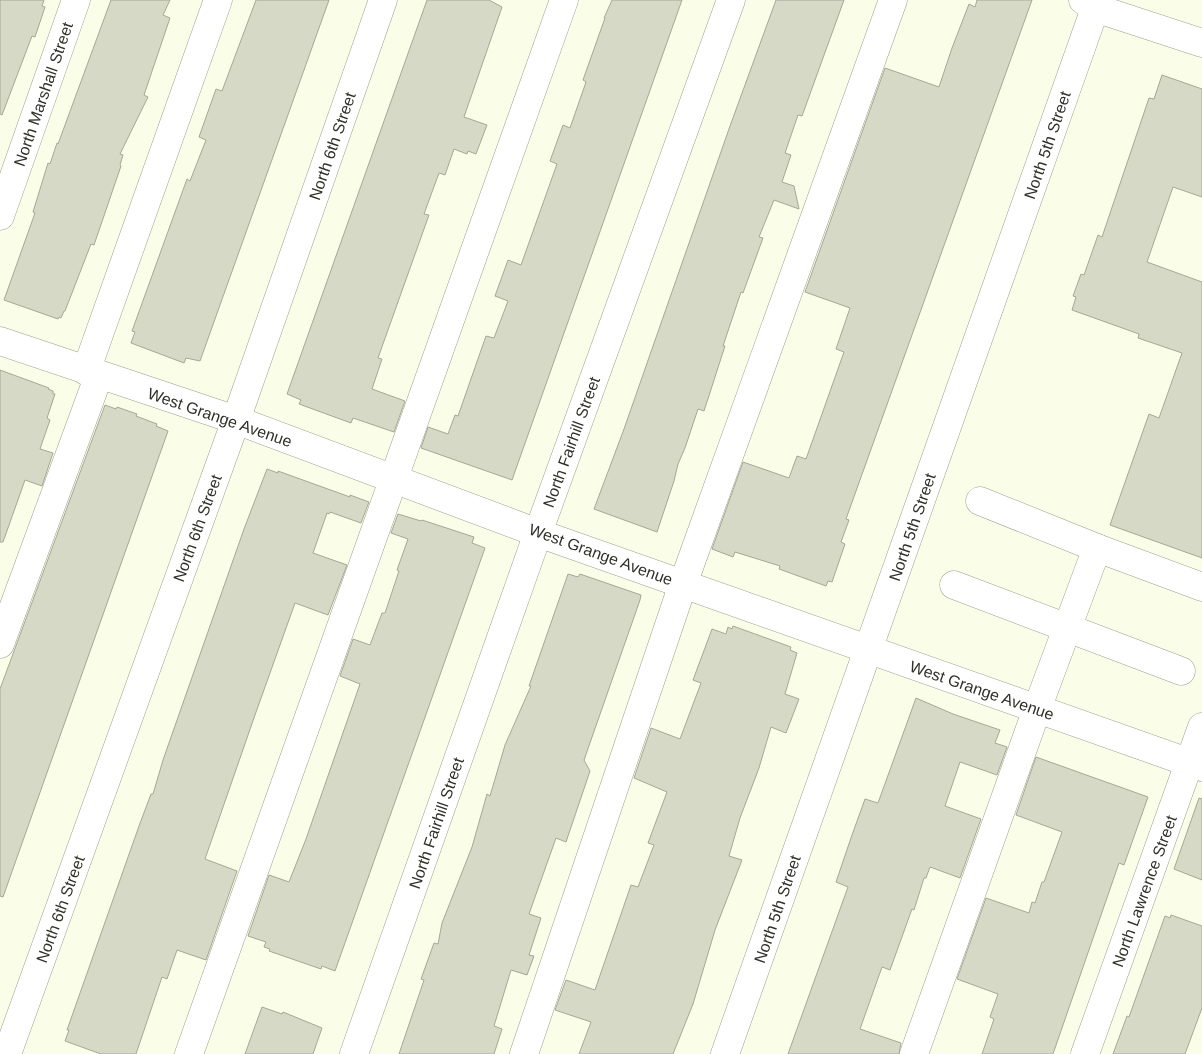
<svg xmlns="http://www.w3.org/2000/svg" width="1202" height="1054" font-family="Helvetica,sans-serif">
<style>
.building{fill:#d6d9c5;stroke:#a5a895}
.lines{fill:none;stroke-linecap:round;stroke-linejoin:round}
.minor-casing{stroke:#9b9f8c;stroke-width:29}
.minor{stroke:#fff;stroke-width:28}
.labels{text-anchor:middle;stroke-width:4.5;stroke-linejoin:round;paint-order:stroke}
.street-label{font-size:16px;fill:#303129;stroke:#fff}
</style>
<rect width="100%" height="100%" fill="#fafee9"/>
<g class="building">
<path d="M 0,0 L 44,0 L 42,6 L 45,7 L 35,37 L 32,36 L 2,115 L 0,114 Z"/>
<path d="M 111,0 L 170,0 L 163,15 L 170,18 L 144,95 L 148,97 L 120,154 L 123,155 L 120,165 L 121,166 L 94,245 L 91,244 L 65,311 L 64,311 L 61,318 L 59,317 L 58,319 L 4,300 L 35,213 L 33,212 L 48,163 L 50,164 L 57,143 L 58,144 Z"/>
<path d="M 256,0 L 329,0 L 200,361 L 186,358 L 184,363 L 131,343 L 135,332 L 132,331 L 187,179 L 190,181 L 206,140 L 199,137 L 216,89 L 222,91 Z"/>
<path d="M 427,0 L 489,0 L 502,7 L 464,117 L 487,125 L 476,154 L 468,151 L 467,154 L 454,149 L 445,175 L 439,173 L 424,214 L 429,215 L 378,358 L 382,359 L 372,389 L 405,401 L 394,432 L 353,418 L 351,423 L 299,404 L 301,400 L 287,394 Z"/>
<path d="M 612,0 L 682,0 L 512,480 L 421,448 L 428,427 L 448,434 L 455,415 L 458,416 L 486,336 L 494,338 L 508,301 L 495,296 L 508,260 L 521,265 L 557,164 L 550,161 L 563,125 L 570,128 L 586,82 L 583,80 L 605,18 L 604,18 Z"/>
<path d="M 776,0 L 844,0 L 802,116 L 798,115 L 785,153 L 791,155 L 782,182 L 794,186 L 799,209 L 774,200 L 759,237 L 763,238 L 743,293 L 741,292 L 723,346 L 725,346 L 704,411 L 698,409 L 685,448 L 678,464 L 674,481 L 657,532 L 594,509 L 624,429 L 730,126 Z"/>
<path d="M 977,0 L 1032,0 L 846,519 L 849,520 L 841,542 L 845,544 L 832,582 L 828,581 L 826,586 L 779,569 L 780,566 L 735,552 L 733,557 L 712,549 L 743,462 L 789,478 L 797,456 L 806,459 L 844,352 L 836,349 L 850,308 L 805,292 L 885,68 L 939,87 L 952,48 L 969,4 L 975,7 Z"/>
<path d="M 1162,75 L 1202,89 L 1202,197 L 1173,187 L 1147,262 L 1202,282 L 1202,558 L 1110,525 L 1149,414 L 1159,418 L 1182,353 L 1138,338 L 1139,334 L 1072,310 L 1076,297 L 1073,296 L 1081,274 L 1084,275 L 1098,235 L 1102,237 L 1149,98 L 1154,99 Z"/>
<path d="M 0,370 L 49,388 L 48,389 L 53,391 L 53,394 L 55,394 L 47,418 L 50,420 L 40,449 L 53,453 L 42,486 L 25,480 L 3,542 L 0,542 Z"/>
<path d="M 105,405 L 116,409 L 117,407 L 137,414 L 136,416 L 157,424 L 156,426 L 168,431 L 3,897 L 0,896 L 0,689 Z"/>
<path d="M 267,469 L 278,473 L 278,471 L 350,497 L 350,495 L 369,502 L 361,523 L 330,512 L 329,514 L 327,513 L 313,553 L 347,565 L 328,615 L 295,603 L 255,715 L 205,859 L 237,871 L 206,960 L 177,950 L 167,979 L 162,977 L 136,1054 L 101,1054 L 65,1041 L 69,1030 L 67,1030 L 139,826 L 151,794 L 153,794 L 163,760 L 244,529 Z"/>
<path d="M 398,514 L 421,521 L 422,520 L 474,537 L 472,543 L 485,548 L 335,971 L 322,966 L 321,969 L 269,951 L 270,949 L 264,947 L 266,942 L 248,936 L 269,875 L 289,882 L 306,839 L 360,684 L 340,676 L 353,639 L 370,645 L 382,613 L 385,613 L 399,571 L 397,570 L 408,539 L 391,533 Z"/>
<path d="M 568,574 L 578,577 L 580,574 L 641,595 L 640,600 L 584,760 L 590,771 L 566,842 L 556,838 L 529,914 L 541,918 L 529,955 L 534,956 L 527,975 L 511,970 L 494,1026 L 502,1029 L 494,1054 L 399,1054 L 424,980 L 421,979 L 434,943 L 438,944 L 442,923 L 472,847 L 487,794 L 490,796 L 505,745 L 531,686 L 529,686 Z"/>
<path d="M 733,626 L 791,647 L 790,650 L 797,653 L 785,694 L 799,699 L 786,733 L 771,727 L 759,768 L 740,818 L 729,856 L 742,860 L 715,930 L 693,1004 L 673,1054 L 579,1054 L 591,1022 L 555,1010 L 566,980 L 595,990 L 631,885 L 638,887 L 654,845 L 648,843 L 667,792 L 634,778 L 651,728 L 680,739 L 701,683 L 693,680 L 712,629 L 726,634 L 728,627 L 732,629 Z"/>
<path d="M 916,698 L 953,714 L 1000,730 L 995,743 L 1007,747 L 997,775 L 960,762 L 945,806 L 981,819 L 960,878 L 930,867 L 926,878 L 924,878 L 914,910 L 912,909 L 890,970 L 882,967 L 860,1029 L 901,1043 L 899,1054 L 788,1054 L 848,887 L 836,882 L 852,835 L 865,799 L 878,803 Z"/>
<path d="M 1036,757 L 1148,797 L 1124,865 L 1119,863 L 1053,1054 L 982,1054 L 994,1019 L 990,1017 L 998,994 L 957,979 L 986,898 L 1029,913 L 1032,902 L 1035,903 L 1042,882 L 1044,882 L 1062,832 L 1016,815 Z"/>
<path d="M 1199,798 L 1202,799 L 1202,880 L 1174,869 Z"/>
<path d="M 1171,915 L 1202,926 L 1202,1008 L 1185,1054 L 1113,1054 L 1127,1016 L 1129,1017 L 1165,916 L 1170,918 Z"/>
<path d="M 262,1007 L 282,1014 L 283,1012 L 322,1028 L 313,1054 L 245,1054 Z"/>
</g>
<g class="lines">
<defs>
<g id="minor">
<path d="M 1083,0 L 1095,8 L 1202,43"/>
<path d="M 0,216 L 76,0"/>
<path d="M 0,341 L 236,420 L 538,533 L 1202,767"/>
<path d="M 86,371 L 218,0"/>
<path d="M 980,501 L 1097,548"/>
<path d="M 954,585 L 1181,671"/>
<path d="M 0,644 L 99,375"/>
<path d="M 7,1054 L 236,420 L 383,0"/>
<path d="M 189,1054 L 564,0"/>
<path d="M 354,1054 L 538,533 L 731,0"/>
<path d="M 524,1054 L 683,584 L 893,0"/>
<path d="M 725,1054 L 1098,0"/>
<path d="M 914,1054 L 1037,709 L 1097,548 L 1202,587"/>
<path d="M 1085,1054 L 1202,727"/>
</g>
</defs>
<use href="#minor" class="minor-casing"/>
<use href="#minor" class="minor"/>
</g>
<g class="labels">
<g class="street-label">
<text transform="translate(43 94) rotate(-71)" y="6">North Marshall Street</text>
<text transform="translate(1047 145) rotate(-71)" y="6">North 5th Street</text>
<text transform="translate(332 146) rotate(-71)" y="6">North 6th Street</text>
<text transform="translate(220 417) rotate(19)" y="6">West Grange Avenue</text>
<text transform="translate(571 442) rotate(-70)" y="6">North Fairhill Street</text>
<text transform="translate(912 527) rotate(-71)" y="6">North 5th Street</text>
<text transform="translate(197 528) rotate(-70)" y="6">North 6th Street</text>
<text transform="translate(601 554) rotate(20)" y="6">West Grange Avenue</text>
<text transform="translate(982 690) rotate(19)" y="6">West Grange Avenue</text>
<text transform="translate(436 823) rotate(-71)" y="6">North Fairhill Street</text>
<text transform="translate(1144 891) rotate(-70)" y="6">North Lawrence Street</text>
<text transform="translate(60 909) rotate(-70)" y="6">North 6th Street</text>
<text transform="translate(777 909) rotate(-71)" y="6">North 5th Street</text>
</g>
</g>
</svg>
